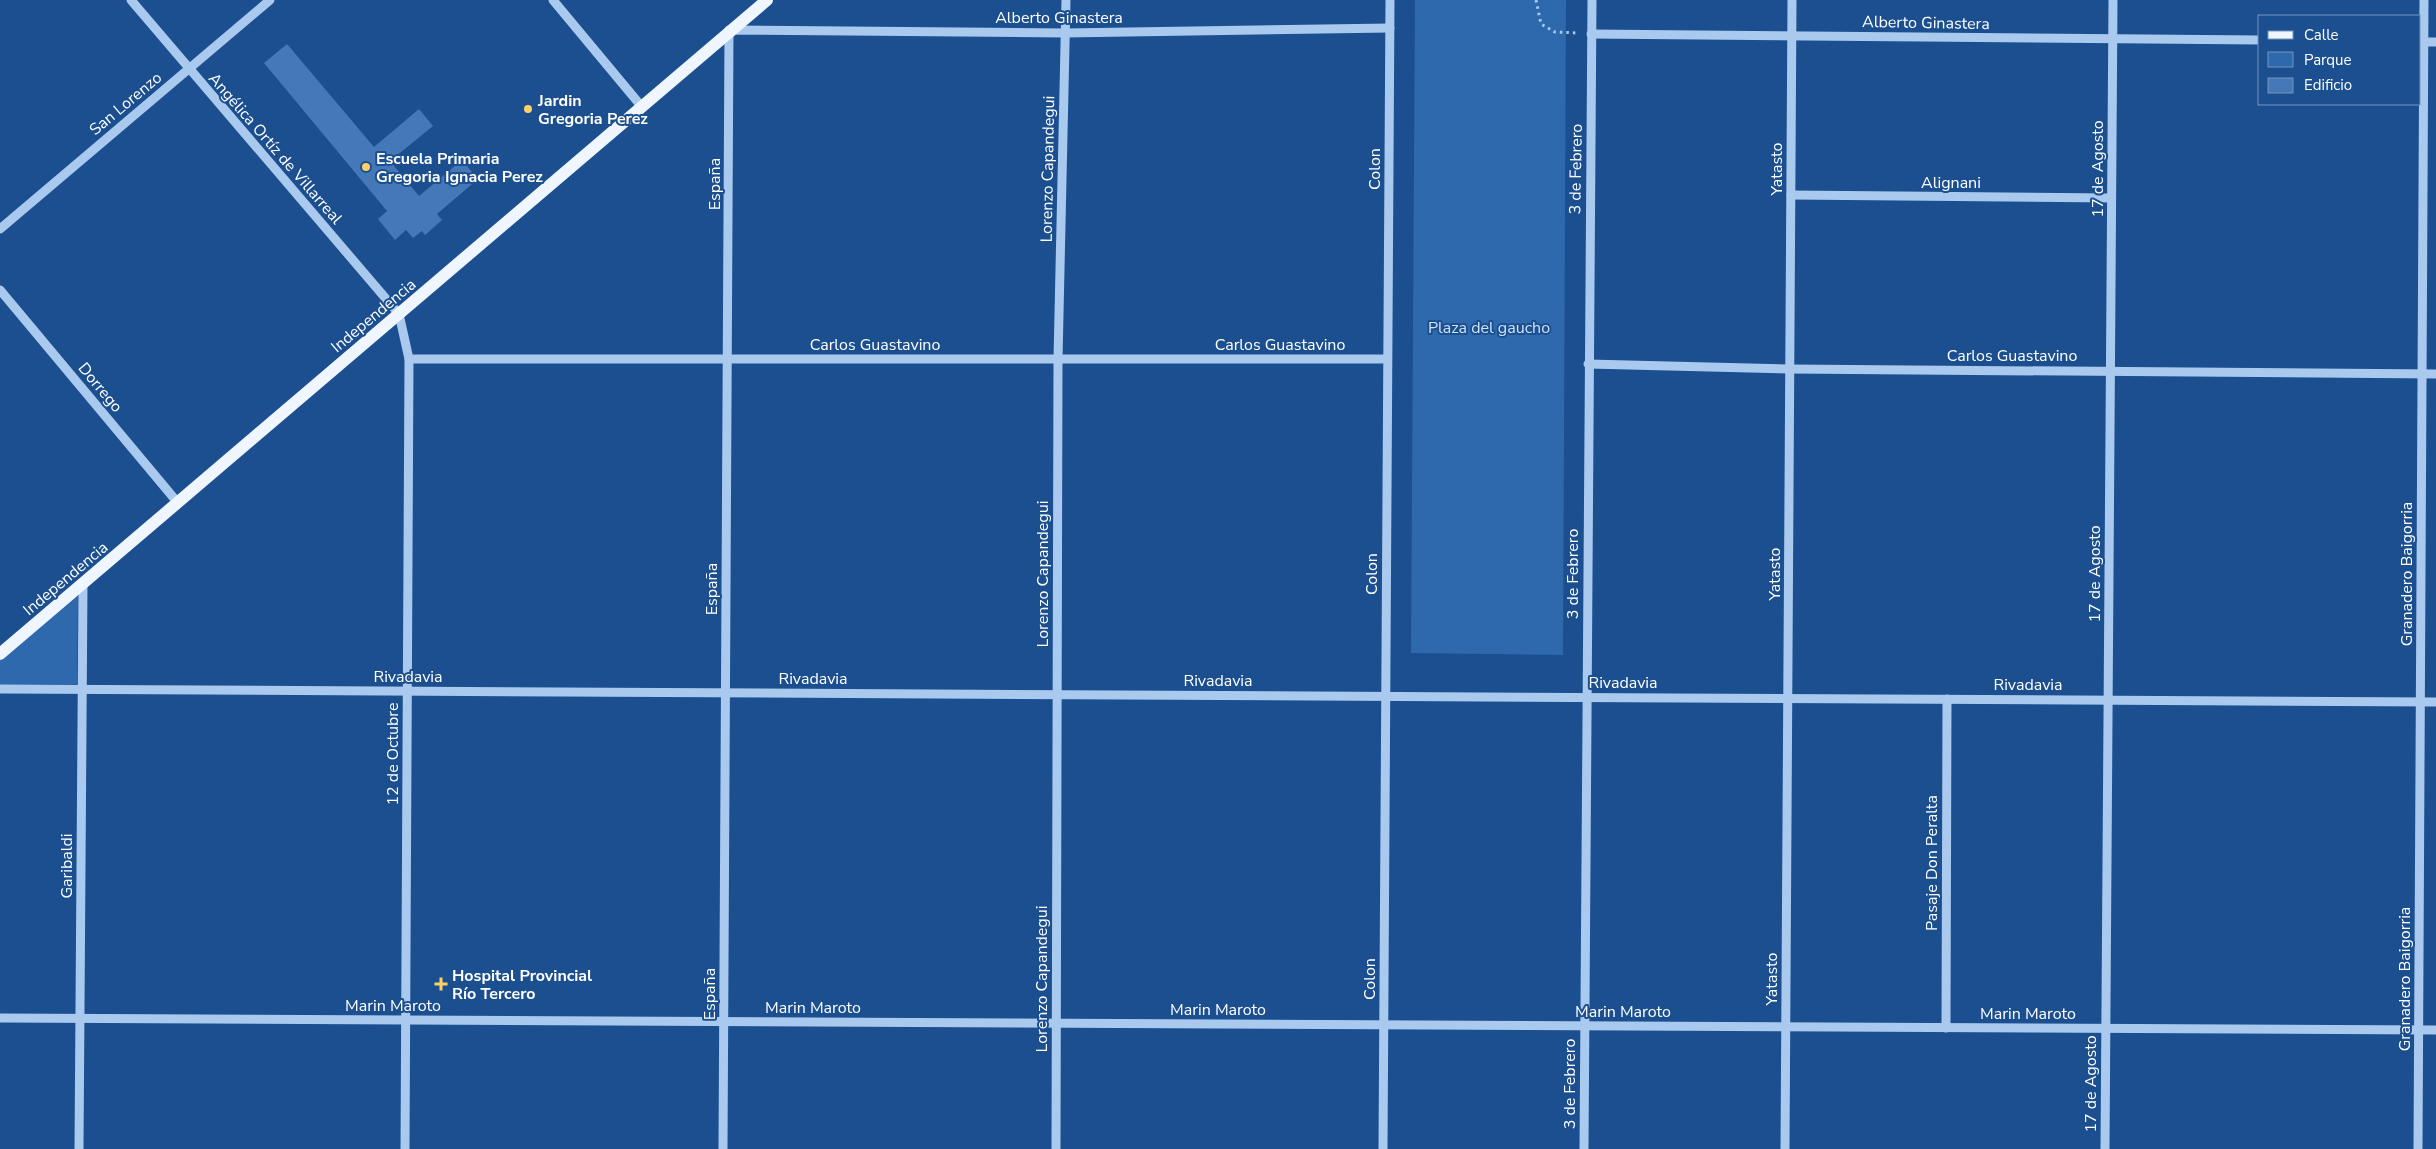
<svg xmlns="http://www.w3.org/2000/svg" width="2436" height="1149" font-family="'Nunito Sans',sans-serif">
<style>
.green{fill:#2e69ad}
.building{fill:#4478b7}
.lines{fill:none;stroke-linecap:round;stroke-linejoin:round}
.path{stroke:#a9c9ee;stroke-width:3;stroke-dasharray:2.5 4;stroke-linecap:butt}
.minor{stroke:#a9c9ee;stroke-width:9}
.major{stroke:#f0f6ff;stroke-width:12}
.poi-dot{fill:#ffd166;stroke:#1b4f8f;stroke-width:2}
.labels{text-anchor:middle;stroke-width:4;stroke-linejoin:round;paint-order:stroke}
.street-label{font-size:16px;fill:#fff;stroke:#1b4f8f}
.poi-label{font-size:16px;font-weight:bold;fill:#fff;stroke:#1b4f8f;text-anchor:start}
.park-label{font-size:16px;fill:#cfe3fa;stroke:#1b4f8f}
</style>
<rect width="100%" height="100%" fill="#1b4f8f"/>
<g class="green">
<path d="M 1415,0 L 1566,0 L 1563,655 L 1411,653 Z"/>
<path d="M 78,594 L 77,684 L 0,685 L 0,660 Z"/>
</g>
<path class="building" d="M 287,44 L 374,147 L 419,109 L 433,126 L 390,161 L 419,196 L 462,160 L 478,179 L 437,214 L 442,220 L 425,235 L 422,231 L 413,238 L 406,230 L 395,240 L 378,219 L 387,211 L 264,63 Z"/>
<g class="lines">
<path class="path" d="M 1536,0 L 1541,24 L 1555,32 L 1578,33"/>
<g class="minor">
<path d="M 131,0 L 399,314 L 409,359 L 1387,359"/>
<path d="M 553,0 L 642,107"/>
<path d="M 1591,34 L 2260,40"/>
<path d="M 2420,42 L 2436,42"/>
<path d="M 1791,195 L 2111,198"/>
<path d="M 0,229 L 270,0"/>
<path d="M 0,290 L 178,503"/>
<path d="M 1588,364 L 1790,369 L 2436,374"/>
<path d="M 0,689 L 2436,702"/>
<path d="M 0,1018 L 2436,1030"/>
<path d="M 1946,1028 L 1947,699"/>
<path d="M 79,1149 L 83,584"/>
<path d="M 405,1149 L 409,359"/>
<path d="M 723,1149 L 729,30 L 1065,33 L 1390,28"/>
<path d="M 1056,1149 L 1058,359 L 1066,0"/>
<path d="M 1383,1149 L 1390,0"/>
<path d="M 1584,1149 L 1592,0"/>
<path d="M 1785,1149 L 1792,0"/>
<path d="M 2105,1149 L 2113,0"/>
<path d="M 2418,1149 L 2424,0"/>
</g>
<path class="major" d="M 0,654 L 767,0"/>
</g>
<g class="poi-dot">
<circle cx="528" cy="109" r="5"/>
<circle cx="366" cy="167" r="5"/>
<path d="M438.5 976.5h5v5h5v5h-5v5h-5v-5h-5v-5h5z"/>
</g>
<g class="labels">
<g class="street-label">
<text x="1059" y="23">Alberto Ginastera</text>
<text transform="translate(1926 22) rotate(1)" y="6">Alberto Ginastera</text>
<text transform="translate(125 103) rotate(-40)" y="6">San Lorenzo</text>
<text transform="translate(276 148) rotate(49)" y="6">Angélica Ortíz de Villarreal</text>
<text transform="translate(1047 169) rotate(-89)" y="6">Lorenzo Capandegui</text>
<text transform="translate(1374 169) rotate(-90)" y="6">Colon</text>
<text transform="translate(1575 169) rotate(-89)" y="6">3 de Febrero</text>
<text transform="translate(1776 169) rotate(-90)" y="6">Yatasto</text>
<text transform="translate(2097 169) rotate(-90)" y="6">17 de Agosto</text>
<text x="1951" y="188">Alignani</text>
<text transform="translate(714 184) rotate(-90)" y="6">España</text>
<text transform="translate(373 315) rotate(-40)" y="6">Independencia</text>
<text x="875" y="350">Carlos Guastavino</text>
<text x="1280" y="350">Carlos Guastavino</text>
<text x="2012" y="361">Carlos Guastavino</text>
<text transform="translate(101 387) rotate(50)" y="6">Dorrego</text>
<text transform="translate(1042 574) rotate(-90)" y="6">Lorenzo Capandegui</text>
<text transform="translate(1371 574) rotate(-90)" y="6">Colon</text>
<text transform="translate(1572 574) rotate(-90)" y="6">3 de Febrero</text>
<text transform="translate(1774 574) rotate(-90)" y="6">Yatasto</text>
<text transform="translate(2094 574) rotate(-90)" y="6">17 de Agosto</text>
<text transform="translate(2406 574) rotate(-90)" y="6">Granadero Baigorria</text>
<text transform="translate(65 578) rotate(-40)" y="6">Independencia</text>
<text transform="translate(711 589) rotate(-90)" y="6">España</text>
<text x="408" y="682">Rivadavia</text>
<text x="813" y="684">Rivadavia</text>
<text x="1218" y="686">Rivadavia</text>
<text x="1623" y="688">Rivadavia</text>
<text x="2028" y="690">Rivadavia</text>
<text transform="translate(392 754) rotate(-90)" y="6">12 de Octubre</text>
<text transform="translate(1931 863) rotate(-90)" y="6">Pasaje Don Peralta</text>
<text transform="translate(66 866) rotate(-90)" y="6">Garibaldi</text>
<text transform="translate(1041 979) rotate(-90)" y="6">Lorenzo Capandegui</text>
<text transform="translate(1369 979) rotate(-90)" y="6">Colon</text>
<text transform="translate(1771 979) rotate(-90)" y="6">Yatasto</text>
<text transform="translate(2404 979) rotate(-90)" y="6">Granadero Baigorria</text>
<text transform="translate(709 994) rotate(-90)" y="6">España</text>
<text x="393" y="1011">Marin Maroto</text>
<text x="813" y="1013">Marin Maroto</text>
<text x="1218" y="1015">Marin Maroto</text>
<text x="1623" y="1017">Marin Maroto</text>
<text x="2028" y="1019">Marin Maroto</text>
<text transform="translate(1569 1084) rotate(-90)" y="6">3 de Febrero</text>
<text transform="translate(2090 1084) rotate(-90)" y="6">17 de Agosto</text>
</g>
<g class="poi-label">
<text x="538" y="106">Jardin<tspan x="538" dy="18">Gregoria Perez</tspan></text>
<text x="376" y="164">Escuela Primaria<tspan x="376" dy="18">Gregoria Ignacia Perez</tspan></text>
<text x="452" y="981">Hospital Provincial<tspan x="452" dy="18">Río Tercero</tspan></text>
</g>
<g class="park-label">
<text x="1489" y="333">Plaza del gaucho</text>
</g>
</g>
<rect x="2258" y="15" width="162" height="90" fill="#1b4f8f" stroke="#7695bc"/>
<rect x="2268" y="31" width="25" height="8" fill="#f0f6ff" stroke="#7695bc"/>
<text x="2304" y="40" font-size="15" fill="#ffffff">Calle</text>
<rect x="2268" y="52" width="25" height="15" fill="#2e69ad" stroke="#7695bc"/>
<text x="2304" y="65" font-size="15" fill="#ffffff">Parque</text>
<rect x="2268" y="78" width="25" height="15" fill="#4478b7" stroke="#7695bc"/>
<text x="2304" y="90" font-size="15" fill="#ffffff">Edificio</text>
</svg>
